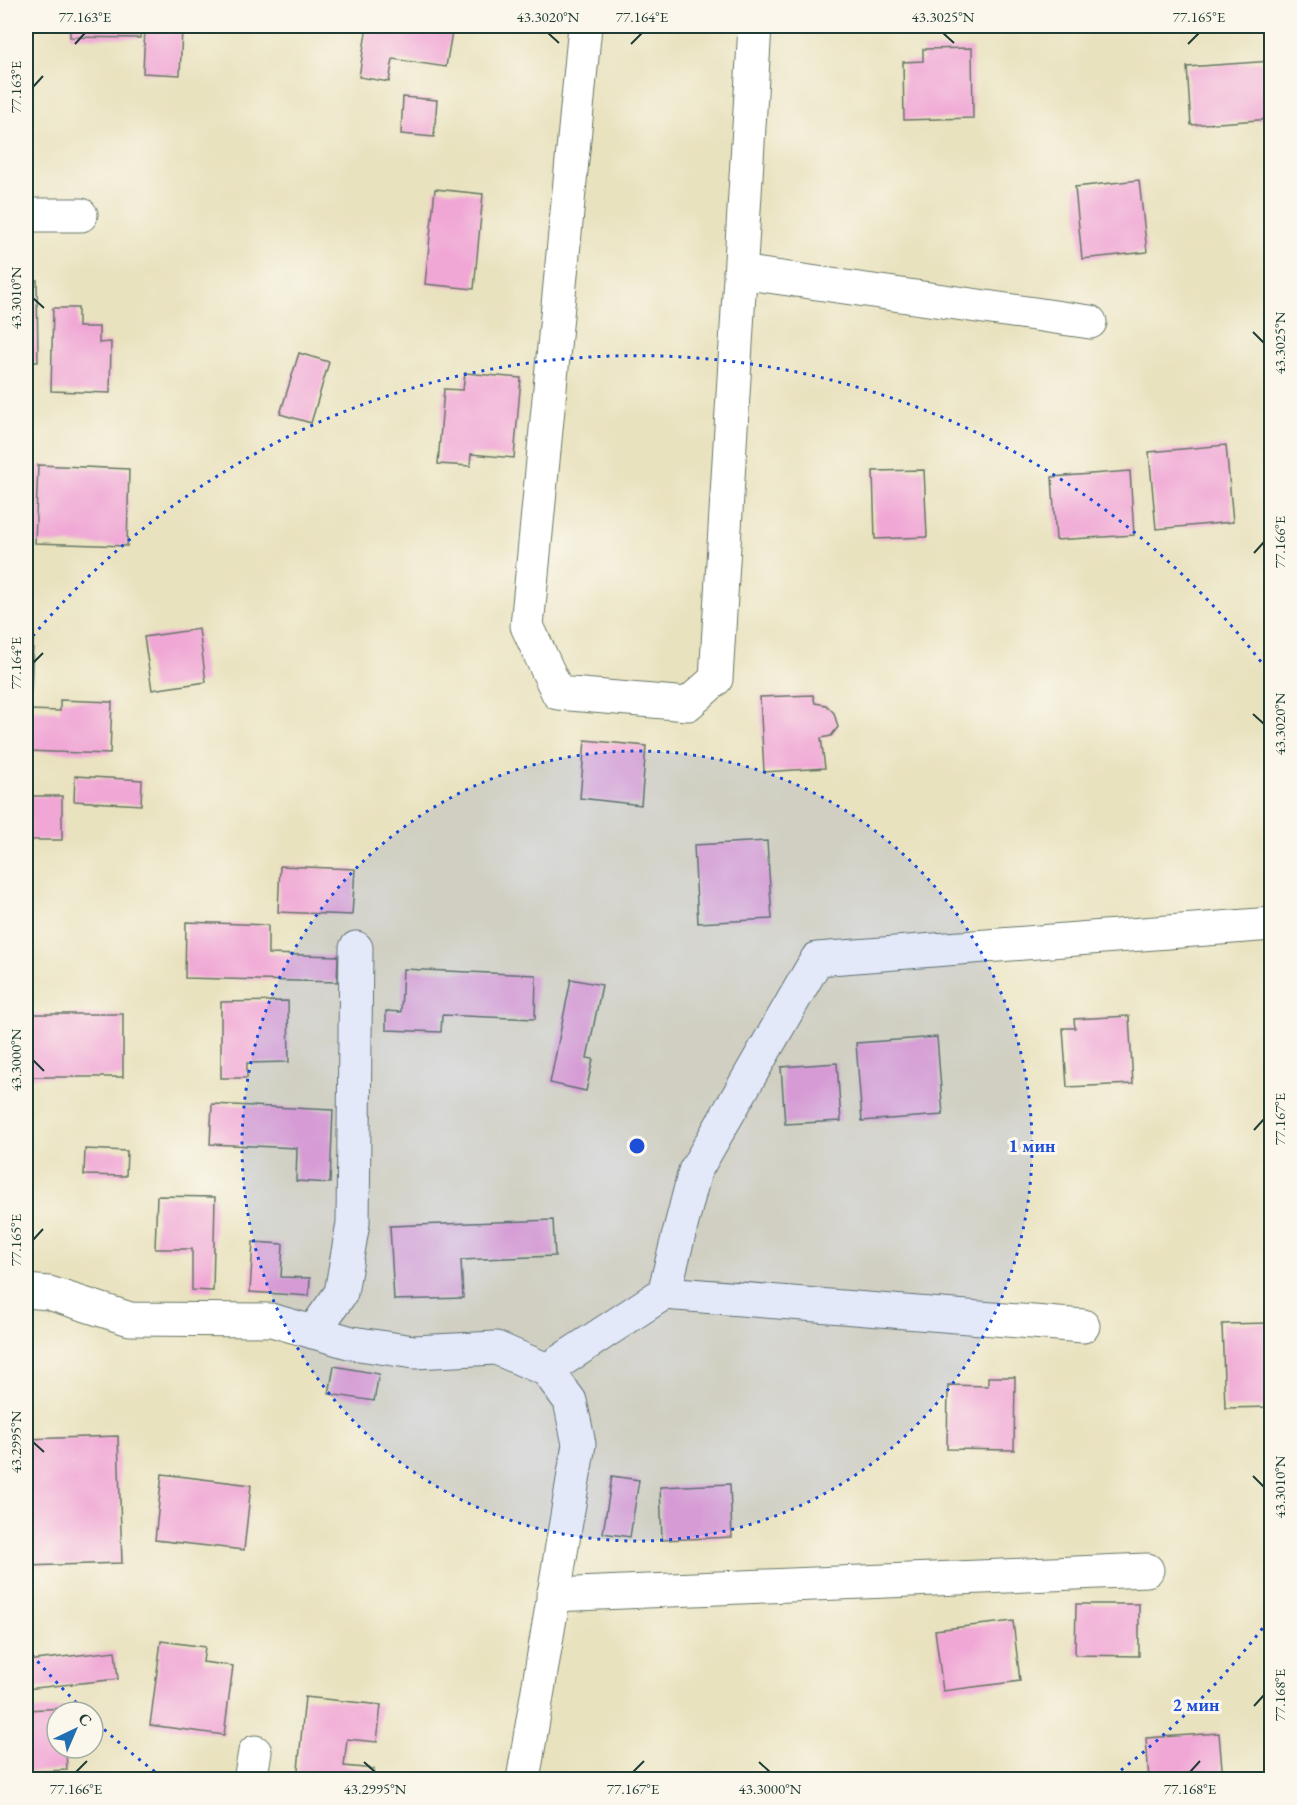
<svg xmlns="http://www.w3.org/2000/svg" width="1297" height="1805" font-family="'EB Garamond',serif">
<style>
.building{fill:#f0a7d5}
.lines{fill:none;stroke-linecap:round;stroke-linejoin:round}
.minor-casing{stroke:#667765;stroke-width:35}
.minor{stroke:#fff;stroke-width:33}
.ticks{fill:none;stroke:#1f3d34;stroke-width:2}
.ring{fill:none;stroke:#1d4ed8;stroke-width:3;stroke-dasharray:3 6}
.centre{fill:#1d4ed8;stroke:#fbf7ec;stroke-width:3}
.ring-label{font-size:18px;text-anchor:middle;font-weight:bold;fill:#1d4ed8;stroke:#fbf7ec;stroke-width:6;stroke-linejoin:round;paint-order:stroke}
.neatline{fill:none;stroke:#1f3d34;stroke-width:2}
.ticks-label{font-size:15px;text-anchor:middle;fill:#1f3d34}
</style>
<rect width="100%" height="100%" fill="#fbf7ec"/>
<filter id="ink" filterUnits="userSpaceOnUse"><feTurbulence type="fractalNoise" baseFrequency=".0167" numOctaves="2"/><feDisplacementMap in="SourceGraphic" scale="12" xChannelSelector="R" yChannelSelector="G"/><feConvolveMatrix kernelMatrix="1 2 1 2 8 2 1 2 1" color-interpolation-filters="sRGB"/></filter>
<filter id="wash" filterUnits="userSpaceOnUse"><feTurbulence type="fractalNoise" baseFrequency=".008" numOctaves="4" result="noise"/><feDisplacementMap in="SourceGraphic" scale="24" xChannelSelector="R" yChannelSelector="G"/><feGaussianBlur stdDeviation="1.35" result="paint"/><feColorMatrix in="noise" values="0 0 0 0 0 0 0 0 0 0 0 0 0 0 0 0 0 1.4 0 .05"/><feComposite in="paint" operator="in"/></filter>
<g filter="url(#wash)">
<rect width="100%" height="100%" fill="#e9e2bf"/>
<g id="blocks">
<g class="building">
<path d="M 70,26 L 140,26 L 140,38 L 70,37 Z"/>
<path d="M 145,26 L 202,26 L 202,30 L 182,29 L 180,75 L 143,73 Z"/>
<path d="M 367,26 L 453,26 L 446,67 L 393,59 L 389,82 L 359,77 Z"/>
<path d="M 972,48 L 973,118 L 904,120 L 903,62 L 923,61 L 923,49 Z"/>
<path d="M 1272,61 L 1272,119 L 1191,125 L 1187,67 Z"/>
<path d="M 403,97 L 437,100 L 434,137 L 401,134 Z"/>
<path d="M 1139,180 L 1147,252 L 1082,259 L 1075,187 Z"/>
<path d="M 435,189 L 483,194 L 474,289 L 425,284 Z"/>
<path d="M 26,280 L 37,280 L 38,362 L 26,362 Z"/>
<path d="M 53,308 L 78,308 L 78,327 L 99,327 L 99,343 L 111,342 L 110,393 L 51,391 Z"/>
<path d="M 299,353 L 329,362 L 311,423 L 280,414 Z"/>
<path d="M 465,373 L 521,378 L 514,458 L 471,454 L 470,466 L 438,464 L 444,389 L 463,390 Z"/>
<path d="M 1226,445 L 1233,522 L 1156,529 L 1149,452 Z"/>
<path d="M 38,465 L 129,469 L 127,546 L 35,543 Z"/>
<path d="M 924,470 L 927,537 L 875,539 L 873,471 Z"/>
<path d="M 1130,471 L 1134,535 L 1056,540 L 1052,477 Z"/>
<path d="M 26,624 L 34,625 L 31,690 L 26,689 Z"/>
<path d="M 199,629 L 206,682 L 152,690 L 144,637 Z"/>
<path d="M 813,695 L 815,703 L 826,705 L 834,713 L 838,727 L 831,736 L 821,738 L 825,768 L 764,772 L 760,697 Z"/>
<path d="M 60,700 L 112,702 L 110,754 L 26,751 L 28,710 L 60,711 Z"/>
<path d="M 585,740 L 646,746 L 641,805 L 580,798 Z"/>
<path d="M 75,776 L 142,780 L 141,805 L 74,801 Z"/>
<rect x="26" y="796" width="36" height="44"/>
<path d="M 767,841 L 772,919 L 698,923 L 694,845 Z"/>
<path d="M 280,866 L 355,869 L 352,915 L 278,912 Z"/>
<path d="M 186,922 L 268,925 L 268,954 L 338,956 L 337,982 L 185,978 Z"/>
<path d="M 403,969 L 536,975 L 535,1019 L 442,1015 L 441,1032 L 386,1030 L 386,1011 L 401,1012 Z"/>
<path d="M 571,979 L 602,985 L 587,1058 L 593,1059 L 586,1091 L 550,1083 Z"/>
<path d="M 288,1001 L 289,1062 L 247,1063 L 247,1078 L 221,1078 L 221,1002 Z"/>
<rect x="26" y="1014" width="97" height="63"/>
<path d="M 1129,1016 L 1133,1084 L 1067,1087 L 1063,1028 L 1075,1028 L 1074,1019 Z"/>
<path d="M 937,1037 L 943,1115 L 862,1121 L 856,1043 Z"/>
<path d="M 837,1063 L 841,1121 L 785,1124 L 781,1067 Z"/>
<path d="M 212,1104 L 333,1110 L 330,1183 L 296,1181 L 297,1148 L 210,1144 Z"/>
<path d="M 85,1149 L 127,1151 L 126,1176 L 84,1175 Z"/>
<path d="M 157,1196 L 215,1197 L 213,1291 L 192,1290 L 192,1249 L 155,1249 Z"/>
<path d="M 553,1220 L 555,1256 L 461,1260 L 463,1298 L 394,1300 L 390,1226 Z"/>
<path d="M 253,1242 L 283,1244 L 281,1277 L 310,1278 L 309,1296 L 250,1292 Z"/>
<path d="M 1272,1323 L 1272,1407 L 1225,1408 L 1222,1324 Z"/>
<path d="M 334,1366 L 379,1374 L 374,1401 L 329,1394 Z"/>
<path d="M 988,1377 L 1015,1377 L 1014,1450 L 947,1449 L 948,1385 L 988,1386 Z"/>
<path d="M 118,1436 L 122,1563 L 26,1566 L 26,1439 Z"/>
<path d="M 1269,1446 L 1272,1446 L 1272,1489 L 1267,1489 Z"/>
<path d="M 162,1474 L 251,1485 L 244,1550 L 155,1540 Z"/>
<path d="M 612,1476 L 639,1480 L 630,1537 L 603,1533 Z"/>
<path d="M 730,1484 L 732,1537 L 662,1540 L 660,1487 Z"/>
<path d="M 1076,1604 L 1139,1604 L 1139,1656 L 1075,1655 Z"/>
<path d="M 1013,1621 L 1020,1681 L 943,1691 L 935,1630 Z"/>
<path d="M 161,1641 L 205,1647 L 203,1662 L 233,1666 L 224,1735 L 150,1725 Z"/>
<path d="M 115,1651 L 118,1679 L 26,1689 L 26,1661 Z"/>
<path d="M 305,1697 L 381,1705 L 377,1742 L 347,1739 L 344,1766 L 374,1769 L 373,1780 L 297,1780 Z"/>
<path d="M 64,1708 L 64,1712 L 57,1712 L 57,1748 L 66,1748 L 67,1770 L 26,1772 L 26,1710 Z"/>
<path d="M 1219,1733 L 1223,1780 L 1149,1780 L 1146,1738 Z"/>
</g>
</g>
</g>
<g filter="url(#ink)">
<use href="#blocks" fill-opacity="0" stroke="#667765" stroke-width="1.5"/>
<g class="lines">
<defs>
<g id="minor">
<path d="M 585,26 L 527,626 L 558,693 L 688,704 L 716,679 L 755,26"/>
<path d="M 26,215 L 81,215"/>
<path d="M 740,272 L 1090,322"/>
<path d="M 26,1291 L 49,1293 L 130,1319 L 271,1320 L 352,1343 L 414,1352 L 496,1348 L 547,1370 L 570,1401 L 579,1444 L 523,1780"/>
<path d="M 664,1293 L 1083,1326"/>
<path d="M 313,1332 L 341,1293 L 353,1223 L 356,948"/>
<path d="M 547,1370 L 664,1293 L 695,1171 L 817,959 L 1272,924"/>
<path d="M 553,1595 L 1147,1570"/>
<path d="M 250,1780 L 255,1752"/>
</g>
</defs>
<use href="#minor" class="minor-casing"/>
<use href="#minor" class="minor"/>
</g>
</g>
<path class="ticks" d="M 548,33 L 559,43M 943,33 L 954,43M 75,44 L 85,33M 631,44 L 642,33M 1188,44 L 1199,33M 33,87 L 43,76M 33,298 L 44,308M 1253,332 L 1264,343M 1254,553 L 1264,542M 33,663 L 43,653M 1253,714 L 1264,724M 33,1060 L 44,1071M 1254,1130 L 1264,1119M 33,1240 L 43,1229M 33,1442 L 44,1452M 1253,1476 L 1264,1487M 1254,1706 L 1264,1695M 364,1762 L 375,1772M 759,1762 L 770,1772M 76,1772 L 87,1761M 633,1772 L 644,1761M 1190,1772 L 1200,1761"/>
<circle cx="637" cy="1146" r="395" fill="#1d4ed8" fill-opacity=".12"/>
<g class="ring">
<circle cx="637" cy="1146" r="395"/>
<path d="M1268 1621A790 790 0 0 1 1112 1777M162 1777A790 790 0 0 1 93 1719M83 1709A790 790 0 0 1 27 1649M27 643A790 790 0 0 1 1268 671"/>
</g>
<circle cx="637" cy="1146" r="9" class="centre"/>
<g class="ring-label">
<text x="1032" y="1152">1 мин</text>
<text x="1196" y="1711">2 мин</text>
</g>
<rect width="1297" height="1805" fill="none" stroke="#fbf7ec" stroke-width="66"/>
<g transform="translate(75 1730) rotate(44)"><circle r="28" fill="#fbf7ec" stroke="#a3ada2" stroke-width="1.5"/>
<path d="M0-4.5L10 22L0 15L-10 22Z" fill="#1f6fb2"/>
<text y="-9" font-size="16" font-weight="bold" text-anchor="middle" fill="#1f3d34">С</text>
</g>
<rect x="33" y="33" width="1231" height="1739" class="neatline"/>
<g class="ticks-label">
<text x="85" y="22">77.163°E</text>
<text x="548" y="22">43.3020°N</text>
<text x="642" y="22">77.164°E</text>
<text x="943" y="22">43.3025°N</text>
<text x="1199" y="22">77.165°E</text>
<text transform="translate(16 87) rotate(-90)" y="5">77.163°E</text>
<text transform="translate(16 298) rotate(-90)" y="5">43.3010°N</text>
<text transform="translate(1280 343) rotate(-90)" y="5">43.3025°N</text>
<text transform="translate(1280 542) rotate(-90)" y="5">77.166°E</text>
<text transform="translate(16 663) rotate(-90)" y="5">77.164°E</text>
<text transform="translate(1280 724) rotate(-90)" y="5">43.3020°N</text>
<text transform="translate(16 1060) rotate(-90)" y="5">43.3000°N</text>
<text transform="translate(1280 1119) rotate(-90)" y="5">77.167°E</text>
<text transform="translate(16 1240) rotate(-90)" y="5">77.165°E</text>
<text transform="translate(16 1442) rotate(-90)" y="5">43.2995°N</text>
<text transform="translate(1280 1487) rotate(-90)" y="5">43.3010°N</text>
<text transform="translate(1280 1695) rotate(-90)" y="5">77.168°E</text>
<text x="76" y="1794">77.166°E</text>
<text x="375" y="1794">43.2995°N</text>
<text x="633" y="1794">77.167°E</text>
<text x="770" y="1794">43.3000°N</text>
<text x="1190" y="1794">77.168°E</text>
</g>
</svg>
